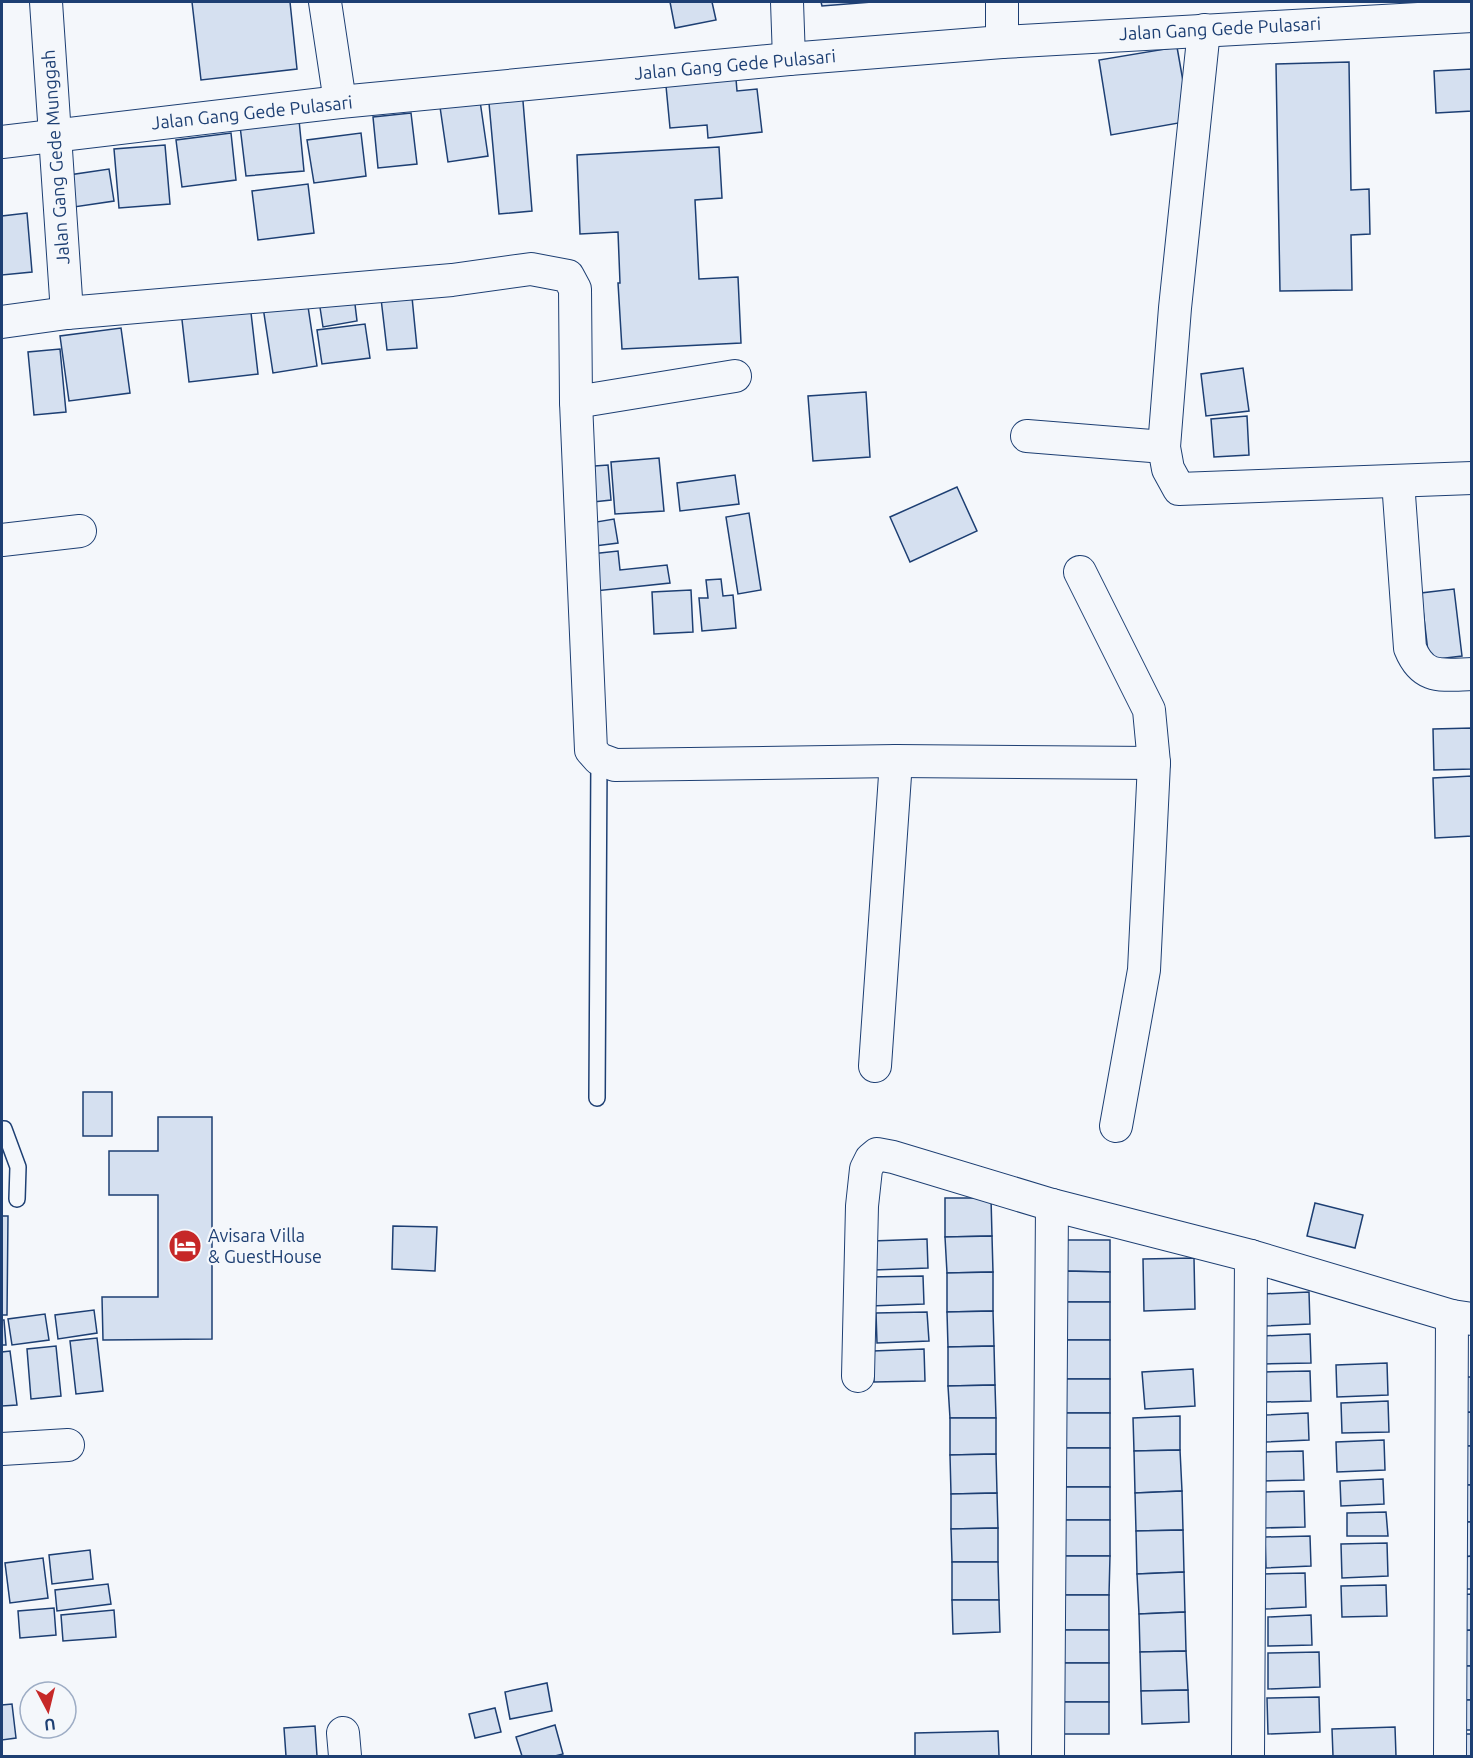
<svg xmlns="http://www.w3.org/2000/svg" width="1473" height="1758" font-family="Ubuntu,sans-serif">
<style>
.building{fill:#d5e0f0;stroke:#1d3f73;stroke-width:1.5}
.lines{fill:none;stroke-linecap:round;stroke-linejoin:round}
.lane-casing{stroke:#1d3f73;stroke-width:18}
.street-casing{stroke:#1d3f73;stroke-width:34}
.lane{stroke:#f4f7fb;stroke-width:15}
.street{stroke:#f4f7fb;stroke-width:32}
.labels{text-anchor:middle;stroke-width:4.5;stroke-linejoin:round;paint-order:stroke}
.street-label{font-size:18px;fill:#1d3f73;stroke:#f4f7fb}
.poi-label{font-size:18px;fill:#1d3f73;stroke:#f4f7fb;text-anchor:start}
</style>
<rect width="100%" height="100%" fill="#f4f7fb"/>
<g class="building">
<path d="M 192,2 L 290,2 L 297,69 L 201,80 Z"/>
<path d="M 670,2 L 712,2 L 716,20 L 675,28 Z"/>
<path d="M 821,2 L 872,2 L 822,6 Z"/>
<path d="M 1177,47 L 1190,121 L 1111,135 L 1099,60 Z"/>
<path d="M 1349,62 L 1351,190 L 1369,189 L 1370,234 L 1351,235 L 1352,290 L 1280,291 L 1276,64 Z"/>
<path d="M 1472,69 L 1472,111 L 1436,113 L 1434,71 Z"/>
<path d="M 736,79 L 737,91 L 757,89 L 762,132 L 708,138 L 707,125 L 670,128 L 666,86 Z"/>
<path d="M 522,89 L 532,211 L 499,214 L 488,92 Z"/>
<path d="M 480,101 L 488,156 L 448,162 L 440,107 Z"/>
<path d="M 411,113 L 417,164 L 378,168 L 373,117 Z"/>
<path d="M 299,120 L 304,171 L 246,176 L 240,126 Z"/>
<path d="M 231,133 L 236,180 L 182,187 L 176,140 Z"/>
<path d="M 361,133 L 366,176 L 314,183 L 307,140 Z"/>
<path d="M 165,145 L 170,204 L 119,208 L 114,149 Z"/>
<path d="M 719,147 L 722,198 L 695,200 L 699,279 L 738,277 L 741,343 L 622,349 L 618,283 L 620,283 L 618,232 L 580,234 L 577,155 Z"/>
<path d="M 109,169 L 114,201 L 74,207 L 69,175 Z"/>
<path d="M 308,184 L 314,233 L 258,240 L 252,191 Z"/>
<path d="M 27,213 L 32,272 L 2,275 L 2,216 Z"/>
<path d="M 411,287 L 417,348 L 387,350 L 380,290 Z"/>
<path d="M 354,296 L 357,321 L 323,327 L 319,301 Z"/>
<path d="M 307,300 L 317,366 L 273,373 L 263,307 Z"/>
<path d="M 250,304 L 258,374 L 189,382 L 181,311 Z"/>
<path d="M 365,324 L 370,358 L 322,364 L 317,330 Z"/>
<path d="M 121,328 L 130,393 L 69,401 L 60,336 Z"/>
<path d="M 60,349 L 66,412 L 34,415 L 28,352 Z"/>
<path d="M 1243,368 L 1249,411 L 1206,416 L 1201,374 Z"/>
<path d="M 866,392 L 870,457 L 813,461 L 808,396 Z"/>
<path d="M 1247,416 L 1249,455 L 1214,457 L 1211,419 Z"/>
<path d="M 659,458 L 664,511 L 615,514 L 611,462 Z"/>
<path d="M 608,465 L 611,500 L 584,503 L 581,467 Z"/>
<path d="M 735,475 L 739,504 L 680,511 L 677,483 Z"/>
<path d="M 957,487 L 977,531 L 910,562 L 890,517 Z"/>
<path d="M 749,513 L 761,590 L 738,594 L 726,517 Z"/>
<path d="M 614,519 L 618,543 L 587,547 L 584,524 Z"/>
<path d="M 618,551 L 620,570 L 667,565 L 670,583 L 595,591 L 591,554 Z"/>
<path d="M 721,579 L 723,596 L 733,595 L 736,628 L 702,631 L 699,598 L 708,598 L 706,580 Z"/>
<path d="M 1454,589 L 1462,656 L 1429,660 L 1421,593 Z"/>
<path d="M 691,590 L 693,632 L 654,634 L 652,592 Z"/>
<path d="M 1472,728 L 1472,769 L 1434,770 L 1433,729 Z"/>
<path d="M 1472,776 L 1472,836 L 1435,838 L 1433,778 Z"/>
<rect x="83" y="1092" width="29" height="44"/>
<path d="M 158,1117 L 212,1117 L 212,1339 L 103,1340 L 102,1297 L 158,1297 L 158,1195 L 109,1195 L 109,1151 L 158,1151 Z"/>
<path d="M 945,1198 L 991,1198 L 992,1236 L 945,1237 Z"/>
<path d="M 1315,1203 L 1363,1215 L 1355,1248 L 1307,1236 Z"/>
<path d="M 2,1216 L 8,1216 L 7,1315 L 2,1315 Z"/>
<path d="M 393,1226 L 437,1227 L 435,1271 L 392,1269 Z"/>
<path d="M 992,1236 L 993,1272 L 947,1273 L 945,1237 Z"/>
<path d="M 927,1239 L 928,1268 L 873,1270 L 872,1241 Z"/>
<path d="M 1064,1240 L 1110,1240 L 1110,1272 L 1064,1271 Z"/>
<path d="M 1194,1258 L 1195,1309 L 1144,1311 L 1143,1259 Z"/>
<path d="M 1064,1271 L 1110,1272 L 1110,1302 L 1064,1302 Z"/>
<path d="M 993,1272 L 993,1311 L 947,1312 L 947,1273 Z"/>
<path d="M 923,1276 L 924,1304 L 870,1306 L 869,1277 Z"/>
<path d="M 1309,1292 L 1310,1324 L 1264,1326 L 1263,1294 Z"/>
<rect x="1064" y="1302" width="46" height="38"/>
<path d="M 94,1310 L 97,1333 L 58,1339 L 55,1315 Z"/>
<path d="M 993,1311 L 994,1346 L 948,1347 L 947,1312 Z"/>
<path d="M 927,1312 L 929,1341 L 877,1343 L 876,1313 Z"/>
<path d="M 45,1314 L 49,1340 L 12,1345 L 8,1319 Z"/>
<path d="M 2,1320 L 4,1320 L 6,1345 L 2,1345 Z"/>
<path d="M 1310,1334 L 1311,1363 L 1264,1364 L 1263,1336 Z"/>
<path d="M 97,1338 L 103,1391 L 76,1394 L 70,1341 Z"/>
<path d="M 1064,1340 L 1110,1340 L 1110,1379 L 1063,1379 Z"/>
<path d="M 56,1346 L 61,1396 L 31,1399 L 27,1349 Z"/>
<path d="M 994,1346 L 995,1385 L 948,1386 L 948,1347 Z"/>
<path d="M 924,1349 L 925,1381 L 874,1382 L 873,1351 Z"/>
<path d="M 10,1351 L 17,1405 L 2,1406 L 2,1352 Z"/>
<path d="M 1387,1363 L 1388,1395 L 1337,1397 L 1336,1365 Z"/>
<path d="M 1193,1369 L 1195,1406 L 1145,1409 L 1142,1372 Z"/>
<path d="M 1310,1371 L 1311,1401 L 1265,1402 L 1264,1372 Z"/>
<path d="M 1458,1377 L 1472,1377 L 1472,1412 L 1459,1413 Z"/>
<rect x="1063" y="1379" width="47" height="34"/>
<path d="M 995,1385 L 996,1418 L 950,1418 L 948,1386 Z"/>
<path d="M 1388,1401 L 1389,1432 L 1342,1433 L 1341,1403 Z"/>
<path d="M 1472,1412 L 1472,1446 L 1460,1446 L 1459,1413 Z"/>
<rect x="1063" y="1413" width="47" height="35"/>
<path d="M 1308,1413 L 1309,1440 L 1265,1442 L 1265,1415 Z"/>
<path d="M 1180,1416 L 1180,1450 L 1134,1451 L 1133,1418 Z"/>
<path d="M 950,1418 L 996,1418 L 996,1454 L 950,1455 Z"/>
<path d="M 1384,1440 L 1385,1470 L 1337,1472 L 1336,1442 Z"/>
<path d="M 1460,1446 L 1472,1446 L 1472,1485 L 1461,1485 Z"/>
<rect x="1063" y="1448" width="47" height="39"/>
<path d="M 1180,1450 L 1182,1491 L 1135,1493 L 1134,1451 Z"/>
<path d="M 1303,1451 L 1304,1480 L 1263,1481 L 1263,1452 Z"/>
<path d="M 996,1454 L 997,1493 L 951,1494 L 950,1455 Z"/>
<path d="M 1383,1479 L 1384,1504 L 1341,1506 L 1340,1481 Z"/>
<path d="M 1461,1485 L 1472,1485 L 1472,1522 L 1462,1522 Z"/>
<rect x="1063" y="1487" width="47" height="33"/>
<path d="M 1182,1491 L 1183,1530 L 1136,1531 L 1135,1493 Z"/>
<path d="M 1304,1491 L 1305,1527 L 1265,1528 L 1264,1492 Z"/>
<path d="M 997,1493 L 998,1528 L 951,1529 L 951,1494 Z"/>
<path d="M 1386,1512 L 1388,1536 L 1347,1536 L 1347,1513 Z"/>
<rect x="1063" y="1520" width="47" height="36"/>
<path d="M 1462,1522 L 1472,1522 L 1472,1556 L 1463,1557 Z"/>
<path d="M 998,1528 L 998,1562 L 952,1562 L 951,1529 Z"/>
<path d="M 1183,1530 L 1184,1572 L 1137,1574 L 1136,1531 Z"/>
<path d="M 1310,1536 L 1311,1566 L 1266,1568 L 1265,1537 Z"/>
<path d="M 1387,1543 L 1388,1576 L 1342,1578 L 1341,1544 Z"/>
<path d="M 90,1550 L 93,1579 L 52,1584 L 49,1555 Z"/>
<path d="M 1063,1556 L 1110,1556 L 1109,1595 L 1063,1595 Z"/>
<path d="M 1472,1556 L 1472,1589 L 1464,1589 L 1463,1557 Z"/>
<path d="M 43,1558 L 48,1598 L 10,1603 L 5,1563 Z"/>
<path d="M 952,1562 L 998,1562 L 999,1600 L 952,1600 Z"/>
<path d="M 1184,1572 L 1185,1612 L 1139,1614 L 1137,1574 Z"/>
<path d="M 1305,1573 L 1306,1607 L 1265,1609 L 1263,1574 Z"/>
<path d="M 108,1584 L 111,1604 L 57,1611 L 55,1590 Z"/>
<path d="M 1386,1585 L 1387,1616 L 1342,1617 L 1341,1586 Z"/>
<path d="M 1472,1594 L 1472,1630 L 1455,1631 L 1454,1595 Z"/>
<rect x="1063" y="1595" width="46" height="35"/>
<path d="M 952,1600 L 999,1600 L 1000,1632 L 953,1634 Z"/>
<path d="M 54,1608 L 56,1635 L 20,1638 L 18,1611 Z"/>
<path d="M 114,1610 L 116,1637 L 63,1641 L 61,1615 Z"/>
<path d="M 1185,1612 L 1186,1651 L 1140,1652 L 1139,1614 Z"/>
<path d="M 1311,1615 L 1312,1645 L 1268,1646 L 1268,1617 Z"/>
<rect x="1063" y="1630" width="46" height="33"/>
<path d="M 1472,1630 L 1472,1666 L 1456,1666 L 1455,1631 Z"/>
<path d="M 1186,1651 L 1188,1690 L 1141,1691 L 1140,1652 Z"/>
<path d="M 1319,1652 L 1320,1687 L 1268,1689 L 1268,1653 Z"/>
<path d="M 1063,1663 L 1109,1663 L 1109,1702 L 1062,1702 Z"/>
<rect x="1456" y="1666" width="16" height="34"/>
<path d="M 547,1683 L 552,1711 L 510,1719 L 505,1692 Z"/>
<path d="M 1188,1690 L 1189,1722 L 1142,1724 L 1141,1691 Z"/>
<path d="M 1319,1697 L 1320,1732 L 1268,1734 L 1267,1698 Z"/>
<path d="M 1456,1700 L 1472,1700 L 1472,1730 L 1458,1730 Z"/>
<rect x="1062" y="1702" width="47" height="32"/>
<path d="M 12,1704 L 16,1738 L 2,1740 L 2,1705 Z"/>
<path d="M 495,1708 L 501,1732 L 475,1738 L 469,1714 Z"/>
<path d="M 555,1725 L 563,1754 L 555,1756 L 522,1756 L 516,1737 Z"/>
<path d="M 315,1726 L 317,1756 L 286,1756 L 284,1728 Z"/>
<path d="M 1395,1727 L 1396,1756 L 1333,1756 L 1332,1729 Z"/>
<path d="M 998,1731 L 999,1756 L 915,1756 L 915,1733 Z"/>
<path d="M 1462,1734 L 1472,1734 L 1472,1756 L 1463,1756 Z"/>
</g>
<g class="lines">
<defs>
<g id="lane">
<path d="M 597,1098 L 599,759"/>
<path d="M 2,1129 L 4,1129 L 18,1167 L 17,1199"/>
</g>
<g id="street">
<path d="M 46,2 L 67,313"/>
<path d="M 325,2 L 340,102"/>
<path d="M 787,2 L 789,59"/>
<path d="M 1002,2 L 1002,42"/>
<path d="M 1204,30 L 1175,308 L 1164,447 L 1168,469 L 1179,489 L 1472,478"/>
<path d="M 2,142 L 340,102 L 789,59 L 1002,42 L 1472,16"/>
<path d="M 2,322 L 67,313 L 452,280 L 531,269 L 568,276 L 575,289 L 576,402 L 591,750 L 599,759 L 615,765 L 896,761 L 1154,763"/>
<path d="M 576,402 L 735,376"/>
<path d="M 1027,436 L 1164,447"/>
<path d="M 1398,481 L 1410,648 C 1423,680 1441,675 1472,674"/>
<path d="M 2,540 L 80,531"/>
<path d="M 1080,572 L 1149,710 L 1154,763 L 1144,970 L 1116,1126"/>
<path d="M 875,1066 L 896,761"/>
<path d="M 858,1376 L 862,1206 L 866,1169 L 871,1159 L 877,1154 L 893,1157 L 1052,1205 L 1251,1256 L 1452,1316 L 1472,1319"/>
<path d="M 2,1449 L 68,1445"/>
<path d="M 343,1733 L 345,1756"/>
<path d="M 1048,1756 L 1052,1205"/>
<path d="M 1248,1756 L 1251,1256"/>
<path d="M 1450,1756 L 1452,1316"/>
</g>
</defs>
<use href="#lane" class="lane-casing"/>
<use href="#street" class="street-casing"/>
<use href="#lane" class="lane"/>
<use href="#street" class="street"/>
</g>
<defs>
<symbol id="hotel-disc" viewBox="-11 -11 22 22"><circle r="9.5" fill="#c62828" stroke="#f4f7fb"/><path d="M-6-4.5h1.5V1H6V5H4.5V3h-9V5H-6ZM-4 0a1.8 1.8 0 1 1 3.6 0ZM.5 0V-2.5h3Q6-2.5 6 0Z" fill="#fff"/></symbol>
</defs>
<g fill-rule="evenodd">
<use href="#hotel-disc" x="166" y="1227" width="38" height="38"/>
</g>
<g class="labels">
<g class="street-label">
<text transform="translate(1220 29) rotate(-3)" y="6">Jalan Gang Gede Pulasari</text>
<text transform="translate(735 65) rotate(-5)" y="6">Jalan Gang Gede Pulasari</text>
<text transform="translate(252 113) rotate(-6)" y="6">Jalan Gang Gede Pulasari</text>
<text transform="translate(56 157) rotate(-94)" y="6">Jalan Gang Gede Munggah</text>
</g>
<g class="poi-label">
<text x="208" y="1242">Avisara Villa<tspan x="208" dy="21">&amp; GuestHouse</tspan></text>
</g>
</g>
<rect width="1473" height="1758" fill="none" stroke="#1d3f73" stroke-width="6"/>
<g transform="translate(48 1710) rotate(173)"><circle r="28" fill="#f4f7fb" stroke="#9eadc5" stroke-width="1.5"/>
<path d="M0-4.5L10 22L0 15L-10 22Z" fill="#c62828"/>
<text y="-9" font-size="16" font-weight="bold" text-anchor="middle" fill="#1d3f73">U</text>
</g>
</svg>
